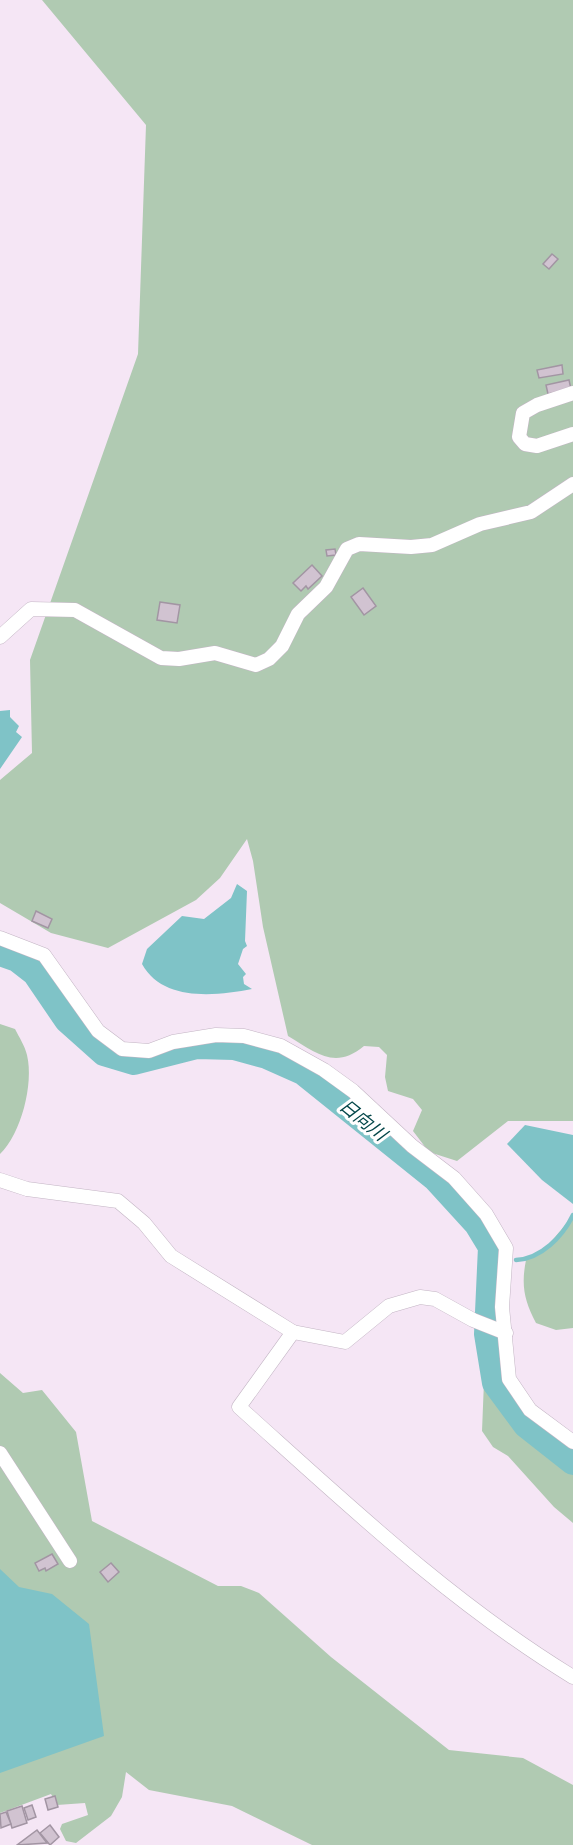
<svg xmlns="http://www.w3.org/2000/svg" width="573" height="1845" font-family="Lato,'Noto Sans JP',sans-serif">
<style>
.green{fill:#b0cab2}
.water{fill:#7fc3c7}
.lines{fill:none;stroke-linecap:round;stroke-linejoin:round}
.stream{stroke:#7fc3c7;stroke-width:4.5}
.river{stroke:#7fc3c7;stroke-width:26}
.building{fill:#d1c3d1;stroke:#a295a3;stroke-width:1.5}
.minor-casing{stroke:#c3b5c4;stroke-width:15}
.minor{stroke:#fff;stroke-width:14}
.labels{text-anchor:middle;stroke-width:6;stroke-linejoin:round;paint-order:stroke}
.water-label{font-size:18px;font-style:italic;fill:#034649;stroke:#fff}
</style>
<rect width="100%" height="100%" fill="#f5e6f5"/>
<g class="green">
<path d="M 42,0 L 573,0 L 573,1121 L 508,1121 L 457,1161 L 429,1152 L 413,1131 L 422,1110 L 413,1099 L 388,1091 L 385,1077 L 387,1055 L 379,1047 L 364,1046 C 335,1070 316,1053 288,1036 L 263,927 L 253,861 L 247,839 L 220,878 L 196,900 L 108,948 L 51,933 L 0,903 L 0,780 L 32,753 L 30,660 L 138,354 L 146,125 Z"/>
<path d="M 0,1024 L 15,1029 C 19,1037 25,1046 27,1055 C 34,1084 21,1134 0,1154 Z"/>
<path d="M 573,1216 L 573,1328 L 556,1330 L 536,1323 C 524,1300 521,1285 526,1260 L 543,1251 Z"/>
<path d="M 0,1373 L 23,1393 L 42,1390 L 76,1432 L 92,1521 L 218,1586 L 241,1586 L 259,1593 L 331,1657 L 449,1750 L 523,1758 L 573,1785 L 573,1845 L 312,1845 L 232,1806 L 149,1790 L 126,1772 L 122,1797 L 111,1816 L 76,1843 L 66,1841 L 60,1829 L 62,1824 L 88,1815 L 85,1803 L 57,1805 L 51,1794 L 0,1813 L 0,1765 L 16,1588 L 0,1574 Z"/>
<path d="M 484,1381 C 510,1417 538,1437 573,1465 L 573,1523 L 554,1507 L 508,1456 L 493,1447 L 482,1431 Z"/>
</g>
<g class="water">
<path d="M 10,710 L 10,717 L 19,726 L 16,732 L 22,737 L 0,769 L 0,711 Z"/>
<path d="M 237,884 L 247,891 L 245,941 L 247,946 L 243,949 L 238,964 L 246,974 L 243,977 L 244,984 L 252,989 C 216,996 163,1002 142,964 L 147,949 L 182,916 L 204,919 L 231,898 Z"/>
<path d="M 525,1125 L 573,1135 L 573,1204 L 542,1180 L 507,1144 Z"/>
<path d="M 0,1569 L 19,1587 L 52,1594 L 89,1624 L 104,1736 L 0,1773 Z"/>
</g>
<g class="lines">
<path class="stream" d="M 516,1260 C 541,1259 563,1236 573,1215"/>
<path class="river" d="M 0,953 L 17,959 L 35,973 L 67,1020 L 104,1053 L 134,1062 L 197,1046 L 234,1047 L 267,1056 L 303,1072 L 435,1178 L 477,1224 L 491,1247 L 487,1334 L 495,1383 L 526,1425 L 573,1462"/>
</g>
<g class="building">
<path d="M 552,254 L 558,259 L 549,269 L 543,264 Z"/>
<path d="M 562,365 L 563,374 L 539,378 L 537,370 Z"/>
<path d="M 569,380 L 571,389 L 548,394 L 546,385 Z"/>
<path d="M 335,549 L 336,555 L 327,556 L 326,550 Z"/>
<path d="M 312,565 L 322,576 L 308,589 L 306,586 L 301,591 L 293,583 Z"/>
<path d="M 363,588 L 376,606 L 364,615 L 351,597 Z"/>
<path d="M 160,602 L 180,605 L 177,623 L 157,620 Z"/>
<path d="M 36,911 L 52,919 L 48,928 L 32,921 Z"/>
<path d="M 52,1554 L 58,1564 L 46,1571 L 45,1568 L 39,1571 L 35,1563 Z"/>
<path d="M 111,1563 L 119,1572 L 108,1582 L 100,1572 Z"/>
<path d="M 55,1796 L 58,1807 L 48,1810 L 45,1799 Z"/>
<path d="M 32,1805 L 36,1817 L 28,1820 L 24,1808 Z"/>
<path d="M 22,1806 L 27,1823 L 12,1828 L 7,1811 Z"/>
<path d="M 6,1812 L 11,1824 L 1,1828 L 0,1814 Z"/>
<path d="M 50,1825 L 59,1837 L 50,1845 L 40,1833 Z"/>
<path d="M 37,1830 L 47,1843 L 17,1845 Z"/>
</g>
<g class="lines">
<defs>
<g id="minor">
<path d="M 573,393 L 537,405 L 523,413 L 519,437 L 525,444 L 537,446 L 573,434"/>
<path d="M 0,637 L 31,609 L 75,610 L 161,658 L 179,659 L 215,653 L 256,665 L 269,659 L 282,646 L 298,614 L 326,587 L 347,549 L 359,544 L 411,547 L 432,545 L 480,524 L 531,512 L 573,484"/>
<path d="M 0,938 L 44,955 L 98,1031 L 122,1049 L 149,1051 L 173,1042 L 216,1035 L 244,1036 L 281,1046 L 324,1070 L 353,1091 L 412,1146 L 454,1178 L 486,1214 L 506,1248 L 502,1307 L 509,1379 L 530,1410 L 573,1442"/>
<path d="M 0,1180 L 27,1189 L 118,1201 L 144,1223 L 171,1256 L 293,1332 L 345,1342 L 389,1306 L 420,1297 L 435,1299 L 473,1320 L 506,1333"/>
<path d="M 293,1332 L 239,1407 C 346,1503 450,1602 573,1677"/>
<path d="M 0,1453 L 70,1561"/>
</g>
</defs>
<use href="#minor" class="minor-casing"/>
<use href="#minor" class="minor"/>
</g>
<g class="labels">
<g class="water-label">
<text transform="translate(363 1120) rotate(39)" y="6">日向川</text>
</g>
</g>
</svg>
